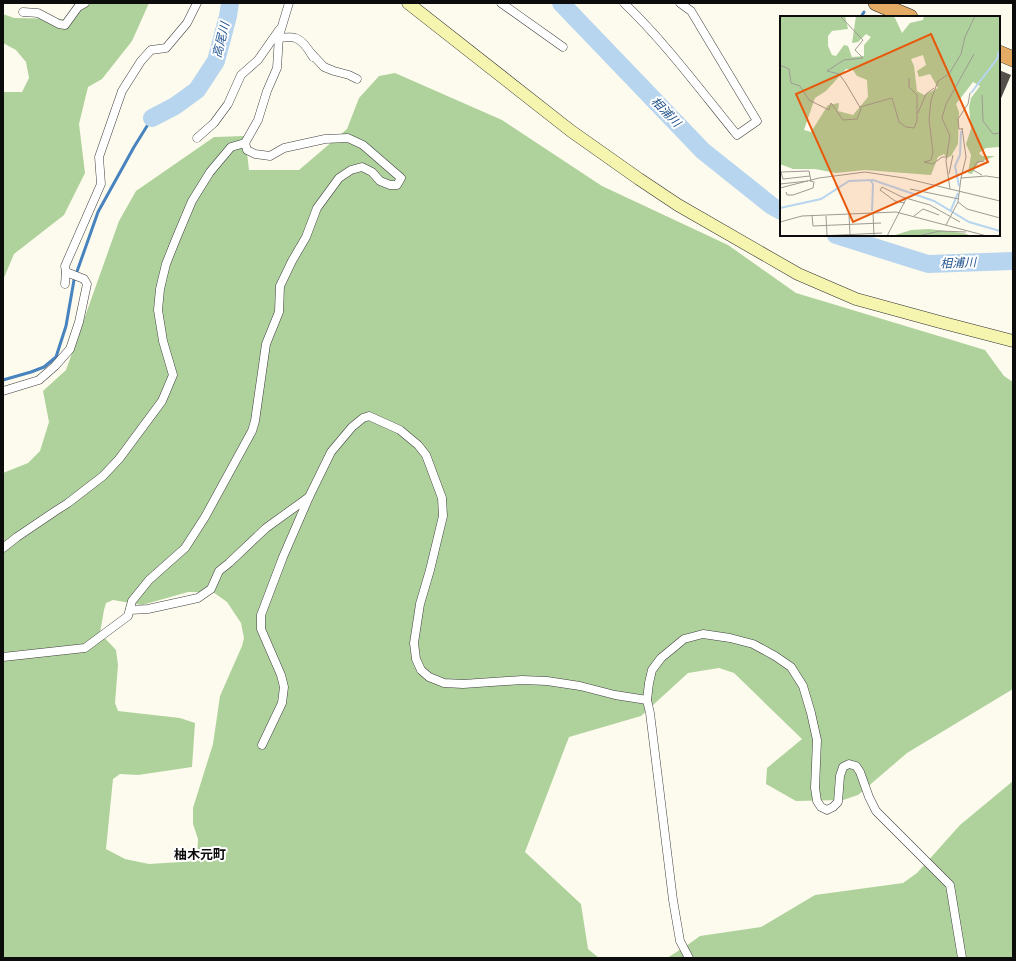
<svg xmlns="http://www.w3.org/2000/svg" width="1016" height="961" font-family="'Crimson Pro','Noto Sans JP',serif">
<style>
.forest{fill:#afd29c;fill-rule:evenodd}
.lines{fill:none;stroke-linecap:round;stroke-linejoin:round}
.stream{stroke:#4783be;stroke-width:3}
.river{stroke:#b8d5ef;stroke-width:18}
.building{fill:#544f4a}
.street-casing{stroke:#3f3f3f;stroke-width:9}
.secondary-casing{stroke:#2e2e2e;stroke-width:13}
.highway-casing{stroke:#1d1d1d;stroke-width:16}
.street{stroke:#fff;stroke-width:8}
.secondary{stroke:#f6f5b0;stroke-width:12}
.highway{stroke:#e4ab64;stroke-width:15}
.labels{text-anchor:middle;stroke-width:4;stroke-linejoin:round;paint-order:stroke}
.water-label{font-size:12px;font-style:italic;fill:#245690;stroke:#fff}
.quarter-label{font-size:13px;font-weight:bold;fill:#0c0c0c;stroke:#fff}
.inset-river{fill:none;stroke:#b8d5ef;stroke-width:2}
.inset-road{fill:none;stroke:#9d9b93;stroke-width:1}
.view{fill:#e8590c;fill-opacity:0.15;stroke:#e8590c;stroke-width:2}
.inset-edge{fill:none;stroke:#0c0c0c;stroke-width:2}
</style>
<rect width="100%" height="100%" fill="#fdfbed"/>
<g class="forest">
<path d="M 83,3 L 149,3 L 132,41 L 102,79 L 88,87 L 79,124 L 85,173 L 64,215 L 14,254 L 3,280 L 3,92 L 22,92 L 29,78 L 26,62 L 16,50 L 3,43 L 3,14 L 14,18 L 65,19 Z"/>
<path d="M 395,73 L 502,120 L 602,186 L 728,245 L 796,293 L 985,350 L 1004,376 L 1013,382 L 1013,689 L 907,753 L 858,795 L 843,800 L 796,801 L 766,784 L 767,768 L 802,739 L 734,673 L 719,668 L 688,673 L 641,716 L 569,737 L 525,852 L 581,904 L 588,949 L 599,958 L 3,958 L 3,473 L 28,463 L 40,451 L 49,422 L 43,391 L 66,370 L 119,221 L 136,191 L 214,137 L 245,136 L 249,170 L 299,170 L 347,129 L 359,98 L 379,76 ZM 188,592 L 213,592 L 227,602 L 241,623 L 244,638 L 242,646 L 220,696 L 213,744 L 193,808 L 193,824 L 198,839 L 197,861 L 149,864 L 125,859 L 106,849 L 113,779 L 120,774 L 138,775 L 192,767 L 195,723 L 180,718 L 118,711 L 115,703 L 118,665 L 116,650 L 100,633 L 104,610 L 106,603 L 113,600 L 142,605 Z"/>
<path d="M 1013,781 L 1013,958 L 667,958 L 686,946 L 700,936 L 761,927 L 815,895 L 903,883 L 917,873 L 960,825 Z"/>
</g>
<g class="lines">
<g class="stream">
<path d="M 861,17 L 864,12"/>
<path d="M 3,380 L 31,372 L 44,367 L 56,357 L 66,326 L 74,280 L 98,212 L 134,147 L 152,118"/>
</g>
<g class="river">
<path d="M 561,3 L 703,151 L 772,206 L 781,211"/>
<path d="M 152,118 L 175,106 L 197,90 L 216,61 L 228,16 L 230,3"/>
<path d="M 836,235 L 928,264 L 1013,261"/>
</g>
</g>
<path class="building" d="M 999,70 L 1011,75 L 999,103 Z"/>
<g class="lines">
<defs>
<g id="street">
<path d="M 501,3 L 563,47"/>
<path d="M 624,3 C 665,42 701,91 737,135 L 757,121 L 691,11 L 680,3"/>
<path d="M 23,12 L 38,13 L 59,24 L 65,25 L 78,7 L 85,3"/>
<path d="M 279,38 C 284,38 291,36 295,38 C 303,40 309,50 313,57"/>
<path d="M 310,52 L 324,67 L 334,71 L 349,75 L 357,79"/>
<path d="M 197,138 L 214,123 L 228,104 L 241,75 L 258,60 L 279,30"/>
<path d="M 65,284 L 66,272 L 65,266 L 101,184 L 99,157 L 122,91 L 141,61 L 151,50 L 166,48 L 187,23 L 197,3"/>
<path d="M 3,391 L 39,380 L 55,366 L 70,349 L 79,322 L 87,284 L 84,279 L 66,272"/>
<path d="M 3,548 L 17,537 L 57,510 L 68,503 L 103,476 L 119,459 L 162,401 L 173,375 L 163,341 L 158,310 L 160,289 L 166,264 L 176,239 L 192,201 L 210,172 L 231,147 L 245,143 L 258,120 L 267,91 L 277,68 L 279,36 L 289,3"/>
<path d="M 130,610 L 148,609 L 198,598 L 211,589 L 219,571 L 229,563 L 266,528 L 309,497"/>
<path d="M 3,657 L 85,648 L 128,616 L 132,601 L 149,580 L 185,548 L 205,517 L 252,431 L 255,421 L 266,344 L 279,312 L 280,286 L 292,261 L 306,237 L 317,208 L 339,178 L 351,170 L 362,167 L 372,172 L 380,181 L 390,185 L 397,185 L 401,178 L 363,145 L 348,138 L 325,139 L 284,148 L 270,156 L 255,154 L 247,150 L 245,143"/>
<path d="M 262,745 L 282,703 L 284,687 L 281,675 L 261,629 L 261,615 L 283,557 L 309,497 L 331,452 L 352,427 L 363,418 L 369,416 L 400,430 L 418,445 L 426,455 L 442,498 L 443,516 L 430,570 L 420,604 L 414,643 L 416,659 L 421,670 L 429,677 L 444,683 L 463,684 L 522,680 L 547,681 L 580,686 L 615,695 L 647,700"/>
<path d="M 689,958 L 680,941 L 673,900 L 650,713 L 647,700 L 649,683 L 652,670 L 661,658 L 684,639 L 703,634 L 730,638 L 753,644 L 775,656 L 791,667 L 803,686 L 811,713 L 817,740 L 815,788 L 817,801 L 821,807 L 827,810 L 833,807 L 838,802 L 840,776 L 843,767 L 849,764 L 856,766 L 860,772 L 869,797 L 876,811 L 950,885 L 962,958"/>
</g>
<path id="secondary" d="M 408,3 L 571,131 L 639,179 L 678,205 L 798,274 L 856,299 L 940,322 L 1013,341"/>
<g id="highway">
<path d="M 876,3 L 910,17"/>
<path d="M 999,53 L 1013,59"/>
</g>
</defs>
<use href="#street" class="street-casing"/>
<use href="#secondary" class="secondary-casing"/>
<use href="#highway" class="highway-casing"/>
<use href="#street" class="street"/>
<use href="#secondary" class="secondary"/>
<use href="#highway" class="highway"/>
</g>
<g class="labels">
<g class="water-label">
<text transform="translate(221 40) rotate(-76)" y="4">高尾川</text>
<text transform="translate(666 112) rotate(46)" y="4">相浦川</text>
<text transform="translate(958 263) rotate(-2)" y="4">相浦川</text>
</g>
<g class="quarter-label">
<text x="200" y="859">柚木元町</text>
</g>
</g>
<g transform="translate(780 16)">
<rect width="220" height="220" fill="#fdfbed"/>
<path d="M 0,0 L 65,0 L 68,13 L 52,15 L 48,20 L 48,30 L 52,39 L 56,40 L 64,29 L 68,30 L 72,41 L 84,40 L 84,29 L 91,21 L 86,18 L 78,26 L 72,27 L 76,0 L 114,0 L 122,17 L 130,7 L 143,4 L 144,0 L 220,0 L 220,131 L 206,132 L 199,137 L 202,140 L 215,140 L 198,147 L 192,158 L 188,157 L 191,139 L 186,128 L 191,113 L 189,91 L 191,82 L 200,70 L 193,66 L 176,88 L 179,96 L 178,128 L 171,140 L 167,142 L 164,138 L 158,141 L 151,159 L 85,154 L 56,157 L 35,153 L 13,153 L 0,148 ZM 143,39 L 146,49 L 137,55 L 139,61 L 150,58 L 158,72 L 144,79 L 137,75 L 134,50 L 131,43 ZM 66,53 L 73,54 L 77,60 L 87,64 L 88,81 L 73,99 L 58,95 L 59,87 L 48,89 L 31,116 L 24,114 L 35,82 L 46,75 ZM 149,213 L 183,217 L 192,220 L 112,220 L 131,214 Z" fill="#afd29c" fill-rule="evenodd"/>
<path class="inset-river" d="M 191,77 L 217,43 L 220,33M 180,139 L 181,115M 90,164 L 93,168 L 92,195M 179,170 L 175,150 L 180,139M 0,192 L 41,183 L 69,165 L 93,164 L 154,185 L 189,206 L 220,215M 171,194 L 178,177"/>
<path class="inset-road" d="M 0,49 L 9,53 L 11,67 L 20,70 L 29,84 L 49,94 L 51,87 L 63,104 L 77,103 L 81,93 L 65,66 L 59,58 L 47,55 L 64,44 L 83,42 L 75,34 L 83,24 L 60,0M 202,79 L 203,105 L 213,118 L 220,117M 80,91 L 112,82 L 119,106 L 126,111 L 134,112 L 137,105 L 137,79 L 129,71 L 129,62M 138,97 L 146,78 L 154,72M 183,113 L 179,113 L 178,103 L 188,88 L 190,77M 167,141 L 162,141 L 153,148 L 144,146 L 151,144 L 153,137 L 149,103 L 151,84 L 158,65 L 169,58 L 181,38 L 185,21 L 195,0M 169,158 L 173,139M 202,159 L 193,154 L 197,146 L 204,145M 30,160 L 3,163 L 1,156 L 29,155 L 31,165M 181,162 L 186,141 L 182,112M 0,168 L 28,165M 0,172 L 39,162 L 85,156 L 124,162 L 220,185M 130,173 L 179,183M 170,173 L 166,145 L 170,120 L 162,102 L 166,88 L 194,38M 6,176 L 7,179 L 13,179 L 33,172 L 34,166 L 30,165M 178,186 L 187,193 L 220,202M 125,187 L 115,185 L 100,174 L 102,171 L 122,181 L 150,189 L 180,206M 93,197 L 94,220M 32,199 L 33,210 L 101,207M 69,199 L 70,218M 46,200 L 47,219M 134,200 L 143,193 L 159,199M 0,206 L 22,200 L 116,196 L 207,220M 166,209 L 178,186 L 181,162 L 206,160 L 220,162M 40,220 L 102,217M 107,220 L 126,183M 138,220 L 160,215 L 186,216"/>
<path class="view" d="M 151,18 L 208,146 L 73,206 L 16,78 Z"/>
<rect width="220" height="220" class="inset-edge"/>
</g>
<rect width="1016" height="961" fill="none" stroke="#0c0c0c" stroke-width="8"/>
</svg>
